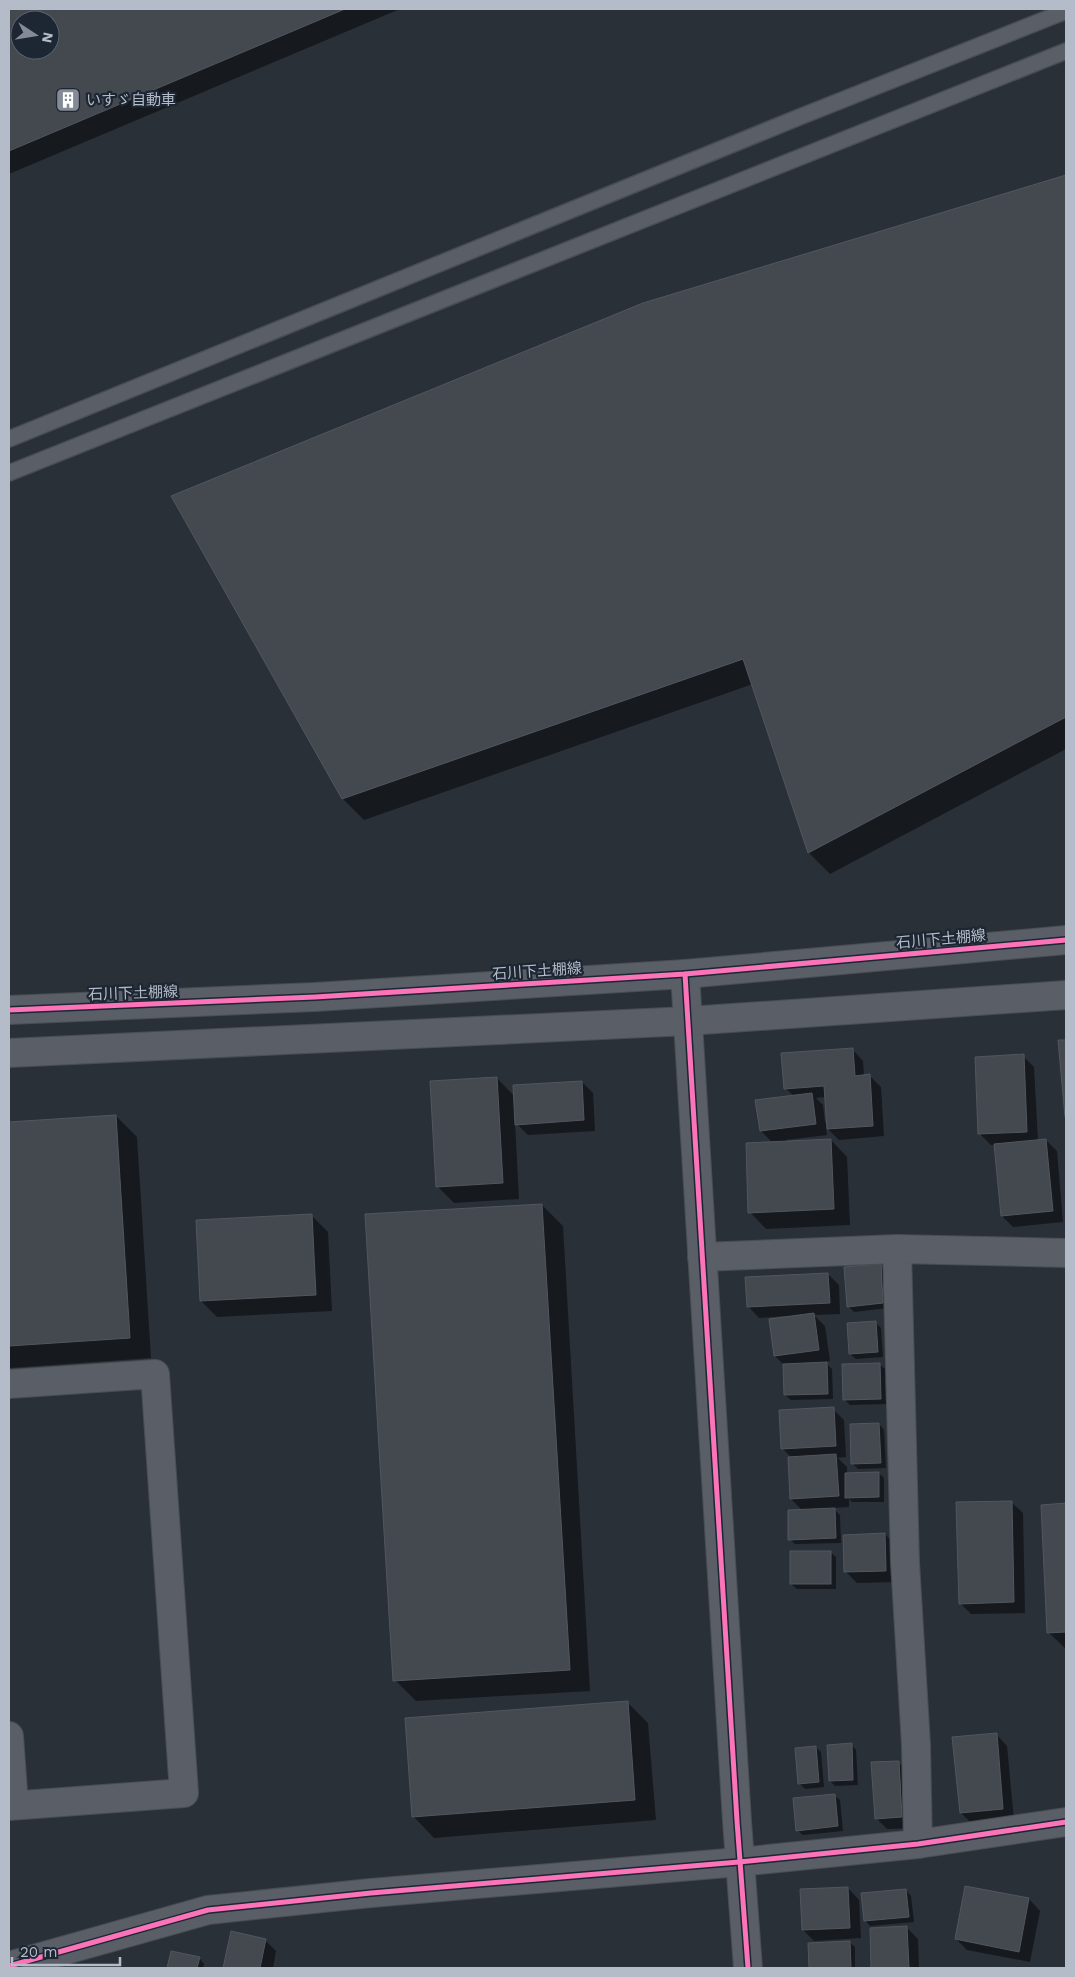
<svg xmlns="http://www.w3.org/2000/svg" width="1075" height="1977" font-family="'Work Sans','Noto Sans JP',sans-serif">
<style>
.shadow{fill:#0007;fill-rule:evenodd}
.building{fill:#444950;stroke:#52575f;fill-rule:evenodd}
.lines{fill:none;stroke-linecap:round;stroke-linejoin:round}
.service-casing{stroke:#484c53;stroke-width:18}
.minor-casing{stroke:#484c53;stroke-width:30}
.tertiary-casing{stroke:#484c53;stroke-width:30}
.service{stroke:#5a5e66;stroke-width:15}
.minor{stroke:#5a5e66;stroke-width:28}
.tertiary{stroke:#5a5e66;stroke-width:28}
.cycleway-casing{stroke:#1d2633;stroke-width:8}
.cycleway{stroke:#fb73b8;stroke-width:5}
.labels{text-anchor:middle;stroke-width:4.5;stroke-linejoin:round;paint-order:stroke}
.poi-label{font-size:15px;fill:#b4bcc9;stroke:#1d2633;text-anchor:start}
.street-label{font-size:15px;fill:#b4bcc9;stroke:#1d2633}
</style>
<rect width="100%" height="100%" fill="#2a3038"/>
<g class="shadow">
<path d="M 9,9 L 400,9 L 9,174 ZM 20,20 L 50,20 L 50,50 L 20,50 Z"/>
<path d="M 1066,176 L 1066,749 L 830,874 L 809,853 L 753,684 L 364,820 L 343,799 L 644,305 Z"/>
<path d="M 1060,1041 L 1066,1041 L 1066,1116 Z"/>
<path d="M 852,1049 L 863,1061 L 864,1076 L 870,1076 L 881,1087 L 884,1136 L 839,1140 L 826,1127 L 827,1135 L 786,1140 L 787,1142 L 831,1140 L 847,1157 L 850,1225 L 766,1229 L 750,1212 L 773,1143 L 761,1131 L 794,1096 L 785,1088 ZM 826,1097 L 828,1122 L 825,1123 L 823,1105 L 816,1098 Z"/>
<path d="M 1023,1056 L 1034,1067 L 1038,1141 L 1046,1140 L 1057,1151 L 1063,1222 L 1013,1227 L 1002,1216 L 996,1145 L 991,1145 L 980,1134 Z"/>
<path d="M 497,1078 L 515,1097 L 582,1082 L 593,1093 L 595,1131 L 528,1135 L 515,1122 L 519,1199 L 454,1203 L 437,1186 Z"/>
<path d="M 116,1116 L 137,1137 L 151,1358 L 9,1368 L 9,1123 Z"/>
<path d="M 542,1205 L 563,1226 L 590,1691 L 416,1701 L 395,1680 Z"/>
<path d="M 311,1215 L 328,1232 L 332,1311 L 217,1317 L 201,1301 Z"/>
<path d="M 880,1266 L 885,1271 L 888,1308 L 854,1312 L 848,1306 Z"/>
<path d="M 828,1274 L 839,1285 L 840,1314 L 814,1315 L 825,1326 L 830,1361 L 825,1362 L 832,1369 L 833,1399 L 791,1400 L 785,1395 L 784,1365 L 775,1356 L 785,1316 L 759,1318 L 748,1306 Z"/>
<path d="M 875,1322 L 881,1328 L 883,1357 L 856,1359 L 850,1354 Z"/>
<path d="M 879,1364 L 885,1369 L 886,1404 L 850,1405 L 844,1399 Z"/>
<path d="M 833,1409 L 844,1420 L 846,1457 L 838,1458 L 847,1467 L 847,1474 L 879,1473 L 884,1478 L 884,1502 L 852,1502 L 849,1499 L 849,1507 L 833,1508 L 840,1515 L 841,1543 L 795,1544 L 790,1539 L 803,1511 L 791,1499 L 792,1458 L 782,1448 Z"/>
<path d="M 879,1424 L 884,1430 L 886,1468 L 858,1469 L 853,1464 Z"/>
<path d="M 1011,1502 L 1023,1513 L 1025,1613 L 971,1614 L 960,1603 Z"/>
<path d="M 1066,1505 L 1066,1648 L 1065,1648 L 1048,1632 L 1042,1506 Z"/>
<path d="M 885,1534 L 896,1546 L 897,1582 L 857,1583 L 846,1572 Z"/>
<path d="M 830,1552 L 836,1557 L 836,1589 L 797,1589 L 791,1584 Z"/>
<path d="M 627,1702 L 648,1723 L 656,1820 L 434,1838 L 413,1816 Z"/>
<path d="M 996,1734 L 1007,1746 L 1014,1820 L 972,1824 L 961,1813 Z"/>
<path d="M 851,1744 L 856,1750 L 858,1785 L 835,1786 L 830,1781 Z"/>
<path d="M 816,1747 L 821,1752 L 824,1787 L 805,1789 L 799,1783 Z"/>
<path d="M 898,1762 L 909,1773 L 912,1828 L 887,1829 L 876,1818 Z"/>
<path d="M 834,1795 L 840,1800 L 843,1831 L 803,1835 L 797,1830 Z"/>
<path d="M 966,1887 L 1029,1899 L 1040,1911 L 1030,1962 L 967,1950 L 956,1939 Z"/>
<path d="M 848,1888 L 859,1900 L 861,1938 L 814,1941 L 803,1930 Z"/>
<path d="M 906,1890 L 911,1896 L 914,1922 L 870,1926 L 865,1920 Z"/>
<path d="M 906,1927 L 918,1939 L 919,1968 L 873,1968 L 871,1929 Z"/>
<path d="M 232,1933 L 265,1940 L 276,1951 L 273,1968 L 224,1968 Z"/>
<path d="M 849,1942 L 855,1947 L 855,1968 L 810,1968 L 809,1944 Z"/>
<path d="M 172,1952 L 199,1958 L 204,1964 L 203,1968 L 169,1968 Z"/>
</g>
<g class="building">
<path d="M 9,9 L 345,9 L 9,151 ZM 20,20 L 50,20 L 50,50 L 20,50 Z"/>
<path d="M 1066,175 L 1066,717 L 808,853 L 743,659 L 342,799 L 171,496 L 643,303 Z"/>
<path d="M 1058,1040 L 1066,1040 L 1066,1117 L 1065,1117 Z"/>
<path d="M 853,1048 L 855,1076 L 870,1074 L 873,1126 L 827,1129 L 824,1086 L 784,1089 L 781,1053 Z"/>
<path d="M 1024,1054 L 1027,1132 L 978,1134 L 975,1057 Z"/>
<path d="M 497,1077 L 503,1183 L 436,1187 L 430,1081 Z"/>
<path d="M 582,1081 L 584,1120 L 515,1125 L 513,1085 Z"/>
<path d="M 812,1093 L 816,1124 L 760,1131 L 755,1100 Z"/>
<path d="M 116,1115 L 130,1338 L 9,1346 L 9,1122 Z"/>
<path d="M 831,1139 L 834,1209 L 748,1213 L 746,1143 Z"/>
<path d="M 1046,1139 L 1053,1211 L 1001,1216 L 994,1144 Z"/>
<path d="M 542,1204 L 570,1670 L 393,1681 L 365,1214 Z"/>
<path d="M 312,1214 L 316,1295 L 200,1301 L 196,1220 Z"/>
<path d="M 881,1264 L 883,1303 L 847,1307 L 844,1267 Z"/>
<path d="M 828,1273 L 830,1303 L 747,1307 L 745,1277 Z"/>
<path d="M 814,1313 L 819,1350 L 774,1356 L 769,1319 Z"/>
<path d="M 876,1321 L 878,1352 L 849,1354 L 847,1323 Z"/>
<path d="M 827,1362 L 828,1394 L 784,1395 L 783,1364 Z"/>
<path d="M 880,1363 L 881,1399 L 843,1400 L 842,1364 Z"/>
<path d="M 834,1407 L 836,1446 L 781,1449 L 779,1410 Z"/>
<path d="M 879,1423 L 881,1463 L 851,1464 L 850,1424 Z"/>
<path d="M 836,1454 L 839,1496 L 790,1499 L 788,1457 Z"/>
<path d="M 879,1472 L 879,1497 L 845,1498 L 845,1473 Z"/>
<path d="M 1012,1501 L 1014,1602 L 959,1604 L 956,1502 Z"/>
<path d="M 1066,1503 L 1066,1632 L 1047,1633 L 1041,1505 Z"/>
<path d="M 835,1508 L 836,1538 L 788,1540 L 788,1510 Z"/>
<path d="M 885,1533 L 886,1571 L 844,1572 L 843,1535 Z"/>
<rect x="790" y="1551" width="41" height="33"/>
<path d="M 628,1701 L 635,1800 L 412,1817 L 405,1718 Z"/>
<path d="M 997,1733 L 1003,1809 L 960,1813 L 952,1737 Z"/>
<path d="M 852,1743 L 853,1780 L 829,1781 L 827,1745 Z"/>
<path d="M 816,1746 L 819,1782 L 798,1784 L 795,1748 Z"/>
<path d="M 899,1761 L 902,1817 L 875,1819 L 871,1762 Z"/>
<path d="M 835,1794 L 838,1826 L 796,1831 L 793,1798 Z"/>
<path d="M 965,1886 L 1029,1898 L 1019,1952 L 955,1939 Z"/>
<path d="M 848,1887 L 850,1928 L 802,1930 L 800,1889 Z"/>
<path d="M 906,1889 L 909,1917 L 864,1921 L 861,1893 Z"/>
<path d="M 907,1926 L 909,1968 L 871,1968 L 870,1928 Z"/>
<path d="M 231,1931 L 266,1939 L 260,1968 L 223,1968 Z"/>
<path d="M 850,1941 L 851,1968 L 809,1968 L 808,1943 Z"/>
<path d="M 171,1951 L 200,1957 L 197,1968 L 167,1968 Z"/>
</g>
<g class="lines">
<defs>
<g id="service">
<path d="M 9,439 L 802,116 L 1066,11"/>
<path d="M 9,473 L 1066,51"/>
</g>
<g id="minor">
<path d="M 897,1249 L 905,1562 L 916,1745 L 918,1844"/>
<path d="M 702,1257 L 897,1249 L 1066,1253"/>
<path d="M 9,1384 L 155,1374 L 184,1793 L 9,1806"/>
<path d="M 9,1736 L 14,1805"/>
</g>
<g id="tertiary">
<path d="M 685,974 L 737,1821 L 748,1968"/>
<path d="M 9,1010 L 315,997 L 685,974 L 1066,940"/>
<path d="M 9,1053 L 688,1021 L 1066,995"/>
<path d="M 9,1966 L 208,1910 L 371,1893 L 739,1862 L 918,1844 L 1066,1822"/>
</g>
</defs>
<use href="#service" class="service-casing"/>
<use href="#minor" class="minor-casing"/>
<use href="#tertiary" class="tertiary-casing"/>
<use href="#service" class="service"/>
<use href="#minor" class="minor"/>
<use href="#tertiary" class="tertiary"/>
<defs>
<g id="cycleway">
<path d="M 685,974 L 737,1821 L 748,1968"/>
<path d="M 9,1010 L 315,997 L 685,974 L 1066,940"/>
<path d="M 9,1966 L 208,1910 L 371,1893 L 739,1862 L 918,1844 L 1066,1822"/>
</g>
</defs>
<use href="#cycleway" class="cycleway-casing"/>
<use href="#cycleway" class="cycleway"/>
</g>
<defs>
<symbol id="building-square" viewBox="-11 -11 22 22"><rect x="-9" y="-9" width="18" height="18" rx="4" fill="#848b96" stroke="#1d2633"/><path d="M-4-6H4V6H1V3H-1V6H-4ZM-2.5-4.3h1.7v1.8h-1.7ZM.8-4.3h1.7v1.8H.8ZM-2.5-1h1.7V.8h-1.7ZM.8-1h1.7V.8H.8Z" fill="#fff"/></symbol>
</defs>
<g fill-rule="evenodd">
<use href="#building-square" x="54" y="86" width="28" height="28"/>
</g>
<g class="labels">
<g class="poi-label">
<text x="86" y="105">いすゞ自動車</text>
</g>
<g class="street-label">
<text transform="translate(941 939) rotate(-5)" y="5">石川下土棚線</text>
<text transform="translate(537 971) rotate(-4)" y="5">石川下土棚線</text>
<text transform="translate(133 993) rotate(-2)" y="5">石川下土棚線</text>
</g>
</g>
<rect width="1075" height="1977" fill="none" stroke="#b4bcc9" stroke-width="20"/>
<g transform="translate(35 35) rotate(102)"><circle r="24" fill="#1d2633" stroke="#59626f"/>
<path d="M0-4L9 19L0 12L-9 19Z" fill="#848b96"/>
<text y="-8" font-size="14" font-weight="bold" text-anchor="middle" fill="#b4bcc9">N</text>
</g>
<path d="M12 1957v8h108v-8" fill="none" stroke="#b4bcc9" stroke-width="2.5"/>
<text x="20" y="1957" font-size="15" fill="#b4bcc9" stroke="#1d2633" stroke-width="4" paint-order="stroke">20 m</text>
</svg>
